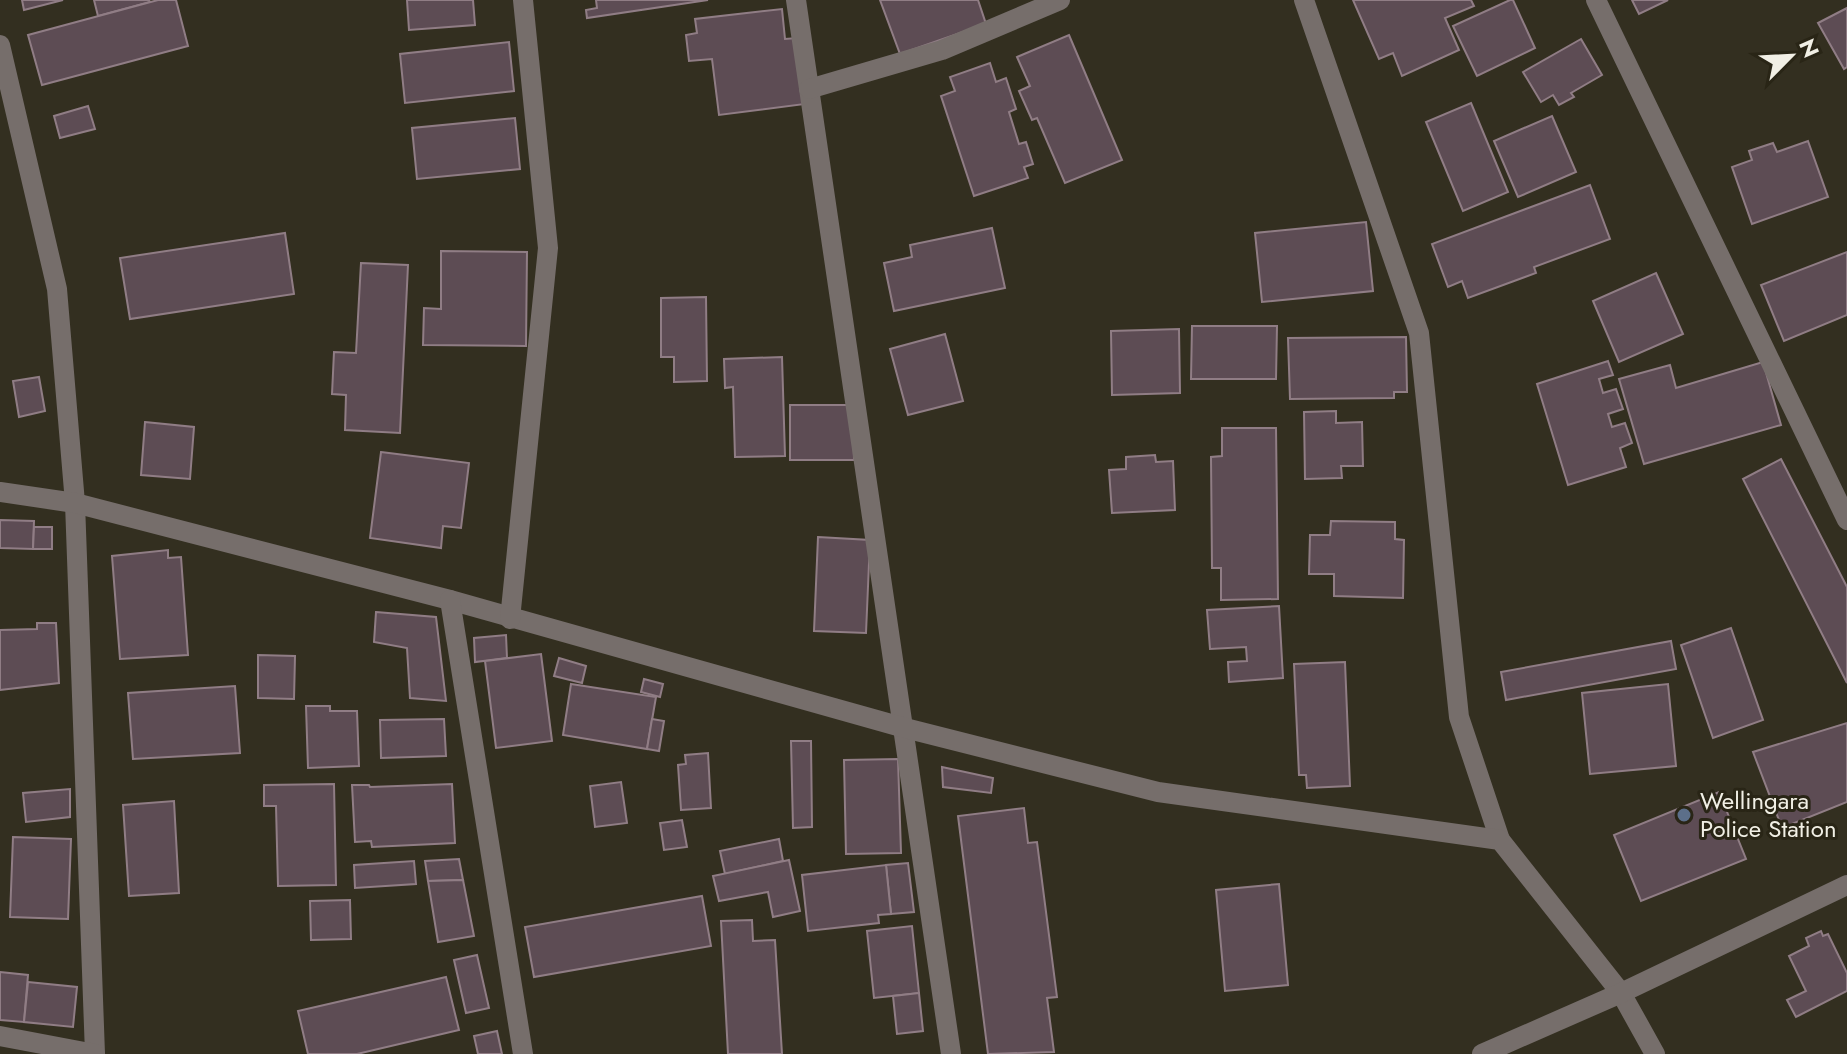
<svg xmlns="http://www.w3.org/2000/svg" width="1847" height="1054" font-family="Jost,sans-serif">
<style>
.building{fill:#5d4c54;stroke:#907d85;stroke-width:2}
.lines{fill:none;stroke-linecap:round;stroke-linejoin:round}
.minor{stroke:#766e6b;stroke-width:20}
.service-dot{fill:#5c6f8a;stroke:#292516;stroke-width:3}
.labels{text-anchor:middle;stroke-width:6;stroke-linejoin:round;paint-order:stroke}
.poi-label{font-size:24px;fill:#f1efe5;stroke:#292516;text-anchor:start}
</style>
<rect width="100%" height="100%" fill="#332f20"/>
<g class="building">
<path d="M 22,0 L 63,0 L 24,10 Z"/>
<path d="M 94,0 L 149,0 L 150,2 L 98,16 Z"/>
<path d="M 158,0 L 176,0 L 188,46 L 42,85 L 28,35 Z"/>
<path d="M 407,0 L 473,0 L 475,25 L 409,30 Z"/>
<path d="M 596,0 L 708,0 L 587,18 L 586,10 L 597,8 Z"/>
<path d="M 880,0 L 978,0 L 986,24 L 900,54 Z"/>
<path d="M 1353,0 L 1471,0 L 1474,6 L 1445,18 L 1459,50 L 1402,76 L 1393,53 L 1379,59 Z"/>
<path d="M 1510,0 L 1513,0 L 1535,48 L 1477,76 L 1453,26 Z"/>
<path d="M 1632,0 L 1668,0 L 1639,14 Z"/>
<path d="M 1847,8 L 1847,67 L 1844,69 L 1818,23 Z"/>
<path d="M 782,9 L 785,39 L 797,38 L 805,104 L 719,115 L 712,59 L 689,61 L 686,35 L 697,33 L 695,19 Z"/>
<path d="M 1069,35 L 1122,160 L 1065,183 L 1037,118 L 1032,120 L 1019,91 L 1030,86 L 1017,57 Z"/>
<path d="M 1581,39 L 1602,75 L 1571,93 L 1574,97 L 1559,105 L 1553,95 L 1541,102 L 1523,72 Z"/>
<path d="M 509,42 L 514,91 L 405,103 L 400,54 Z"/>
<path d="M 990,63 L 996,82 L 1006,78 L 1016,109 L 1009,112 L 1019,144 L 1026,142 L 1033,164 L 1024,167 L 1028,178 L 974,196 L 941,96 L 955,91 L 950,77 Z"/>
<path d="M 1471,103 L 1508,192 L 1463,211 L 1426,122 Z"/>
<path d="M 88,106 L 95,129 L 60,138 L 54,116 Z"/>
<path d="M 1552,116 L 1576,172 L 1518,197 L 1494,141 Z"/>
<path d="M 515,118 L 520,169 L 417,179 L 412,128 Z"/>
<path d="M 1808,141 L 1828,197 L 1752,224 L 1732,167 L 1752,160 L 1749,151 L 1773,143 L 1777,152 Z"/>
<path d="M 1590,185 L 1610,239 L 1534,267 L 1536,273 L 1468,298 L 1462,281 L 1448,287 L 1432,244 Z"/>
<path d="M 1366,222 L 1373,291 L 1262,302 L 1255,233 Z"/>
<path d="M 992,228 L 1005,288 L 894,311 L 884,263 L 912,257 L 910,245 Z"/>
<path d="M 285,233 L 294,294 L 130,319 L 120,258 Z"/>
<path d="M 441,251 L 527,252 L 526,346 L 423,345 L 424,308 L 441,309 Z"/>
<path d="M 1847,252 L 1847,315 L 1784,341 L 1761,285 Z"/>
<path d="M 361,263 L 408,265 L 400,433 L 345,430 L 346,395 L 332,394 L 334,352 L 356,353 Z"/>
<path d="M 1656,273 L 1683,334 L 1619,362 L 1593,301 Z"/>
<path d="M 706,297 L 707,381 L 674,382 L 674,357 L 661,357 L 661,298 Z"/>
<path d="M 1192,326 L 1277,326 L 1276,379 L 1191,379 Z"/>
<path d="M 1179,329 L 1180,393 L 1112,395 L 1111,331 Z"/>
<path d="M 945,334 L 963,401 L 908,415 L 890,349 Z"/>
<path d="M 1406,337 L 1407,392 L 1394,392 L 1394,398 L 1290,399 L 1288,338 Z"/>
<path d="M 782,357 L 785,456 L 735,457 L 733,387 L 725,388 L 724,359 Z"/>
<path d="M 1608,361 L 1613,375 L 1599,379 L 1603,393 L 1616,389 L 1623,409 L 1608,414 L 1612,427 L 1625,423 L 1632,443 L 1620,448 L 1626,467 L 1568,485 L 1537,384 Z"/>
<path d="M 1763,362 L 1781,425 L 1644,464 L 1619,379 L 1670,365 L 1676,388 Z"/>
<path d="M 39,377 L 45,411 L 19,417 L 13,381 Z"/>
<path d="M 790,405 L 853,405 L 854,460 L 790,460 Z"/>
<path d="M 1336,411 L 1336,423 L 1362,422 L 1363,466 L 1341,466 L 1342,478 L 1305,479 L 1304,412 Z"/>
<path d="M 145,422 L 194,427 L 190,479 L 141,475 Z"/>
<path d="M 1222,428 L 1276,428 L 1278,599 L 1221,600 L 1221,568 L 1212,568 L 1211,457 L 1222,456 Z"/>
<path d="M 381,452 L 469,463 L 461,528 L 443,526 L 441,548 L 370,538 Z"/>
<path d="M 1155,455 L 1156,462 L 1173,461 L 1175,510 L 1112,513 L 1109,470 L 1126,469 L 1126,457 Z"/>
<path d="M 1781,459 L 1847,587 L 1847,683 L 1743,479 Z"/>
<path d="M 0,520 L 34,521 L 33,549 L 0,548 Z"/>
<path d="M 1331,521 L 1395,522 L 1395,539 L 1404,540 L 1403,598 L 1334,596 L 1334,574 L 1309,574 L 1310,535 L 1330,535 Z"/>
<path d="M 34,527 L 52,527 L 52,549 L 33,549 Z"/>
<path d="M 818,537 L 870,540 L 866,633 L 814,631 Z"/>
<path d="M 168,550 L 168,558 L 181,557 L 188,655 L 120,659 L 112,556 Z"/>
<path d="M 1279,606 L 1283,678 L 1229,682 L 1228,662 L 1247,661 L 1246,647 L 1210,649 L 1207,610 Z"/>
<path d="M 376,612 L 436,617 L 446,701 L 410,698 L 407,648 L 374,642 Z"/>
<path d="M 37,623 L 56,623 L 59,683 L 0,690 L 0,630 L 37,629 Z"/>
<path d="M 1731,628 L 1763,720 L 1713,738 L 1681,645 Z"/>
<path d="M 506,635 L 507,658 L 475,662 L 474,638 Z"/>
<path d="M 1671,641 L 1676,669 L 1506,700 L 1501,672 Z"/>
<path d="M 541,654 L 552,741 L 496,748 L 485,661 Z"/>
<path d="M 258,655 L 295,656 L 294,699 L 258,698 Z"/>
<path d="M 559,658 L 586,666 L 582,683 L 554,676 Z"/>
<path d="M 1345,662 L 1350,786 L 1307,788 L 1306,775 L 1299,775 L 1294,664 Z"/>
<path d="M 644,679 L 663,684 L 660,697 L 641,692 Z"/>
<path d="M 571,684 L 656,697 L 647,749 L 563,735 Z"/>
<path d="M 1668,684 L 1676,766 L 1590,774 L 1582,693 Z"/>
<path d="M 235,686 L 240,753 L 133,759 L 128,693 Z"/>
<path d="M 306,706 L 330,706 L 330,711 L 357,711 L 359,766 L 308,768 Z"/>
<path d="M 444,719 L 446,756 L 381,758 L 380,720 Z"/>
<path d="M 652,719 L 664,721 L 659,751 L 647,749 Z"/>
<path d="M 1847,723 L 1847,802 L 1782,828 L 1753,752 Z"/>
<path d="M 791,741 L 811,741 L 812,827 L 793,828 Z"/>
<path d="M 708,753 L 711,808 L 681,810 L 678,765 L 686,764 L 685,755 Z"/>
<path d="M 898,759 L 901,853 L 846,854 L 844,760 Z"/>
<path d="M 942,767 L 993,778 L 991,793 L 943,787 Z"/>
<path d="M 621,782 L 627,823 L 595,827 L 590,786 Z"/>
<path d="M 334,784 L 336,885 L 278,886 L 276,806 L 264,806 L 264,785 Z"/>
<path d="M 452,784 L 455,843 L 372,847 L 371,841 L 355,842 L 352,785 L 369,785 L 370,787 Z"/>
<path d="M 70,789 L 70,817 L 26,822 L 23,793 Z"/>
<path d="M 1719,792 L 1746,859 L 1641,901 L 1614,835 Z"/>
<path d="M 174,801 L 179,893 L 129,896 L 123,805 Z"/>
<path d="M 1024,808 L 1028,843 L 1037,842 L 1057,997 L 1047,998 L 1054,1052 L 988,1054 L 958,816 Z"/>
<path d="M 682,820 L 687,847 L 664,850 L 660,823 Z"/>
<path d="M 13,837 L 71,839 L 68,919 L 10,917 Z"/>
<path d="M 779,839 L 783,861 L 725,874 L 720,851 Z"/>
<path d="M 459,859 L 463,880 L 428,881 L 425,861 Z"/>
<path d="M 789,860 L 800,911 L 773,917 L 768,892 L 719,901 L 713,876 Z"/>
<path d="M 414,861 L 416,884 L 355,888 L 354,865 Z"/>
<path d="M 908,863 L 914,912 L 891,914 L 886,865 Z"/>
<path d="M 886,865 L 891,914 L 878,915 L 879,923 L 808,931 L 802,875 Z"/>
<path d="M 463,880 L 474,936 L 438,942 L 428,881 Z"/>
<path d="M 1279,884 L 1288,985 L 1225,991 L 1216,890 Z"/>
<path d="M 702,896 L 711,946 L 534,977 L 525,927 Z"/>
<path d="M 350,900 L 351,939 L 311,940 L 310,901 Z"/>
<path d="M 752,920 L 753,941 L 775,940 L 782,1054 L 728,1054 L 721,921 Z"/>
<path d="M 912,926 L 919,993 L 874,998 L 867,931 Z"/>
<path d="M 1821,931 L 1823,936 L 1828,934 L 1847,973 L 1847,991 L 1796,1017 L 1787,1000 L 1806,991 L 1789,956 L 1809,946 L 1806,938 Z"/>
<path d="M 477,955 L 489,1008 L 466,1013 L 454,960 Z"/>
<path d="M 0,972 L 28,975 L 24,1022 L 0,1020 Z"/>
<path d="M 446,977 L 459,1030 L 357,1054 L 308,1054 L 298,1011 Z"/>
<path d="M 28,982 L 77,987 L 73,1027 L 24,1022 Z"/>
<path d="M 919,993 L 923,1031 L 897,1034 L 893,996 Z"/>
<path d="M 497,1031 L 502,1054 L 478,1054 L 474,1036 Z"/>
</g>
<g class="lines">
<g class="minor">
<path d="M 796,0 L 951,1054"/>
<path d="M 1304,0 L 1419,333 L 1459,717 L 1500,840"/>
<path d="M 1596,0 L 1847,520"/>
<path d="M 0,45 L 57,289 L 75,503 L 95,1054"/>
<path d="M 809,89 L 942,50 L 1060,0"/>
<path d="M 0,492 L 75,503 L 450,600 L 905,728 L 1158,792 L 1500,840 L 1621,993 L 1655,1054"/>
<path d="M 450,600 L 523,1054"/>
<path d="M 510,619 L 548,248 L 523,0"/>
<path d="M 0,1036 L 95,1054"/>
<path d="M 1482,1054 L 1621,993 L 1847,885"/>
</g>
</g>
<circle class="service-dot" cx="1684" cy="815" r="8"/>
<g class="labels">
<g class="poi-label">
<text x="1700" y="809">Wellingara<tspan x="1700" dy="28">Police Station</tspan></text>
</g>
</g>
<g transform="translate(1791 56) rotate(66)" stroke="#292516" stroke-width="6" paint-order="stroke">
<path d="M0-6L14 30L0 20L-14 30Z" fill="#f1efe5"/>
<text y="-12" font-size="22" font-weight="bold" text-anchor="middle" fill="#f1efe5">N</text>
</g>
</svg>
